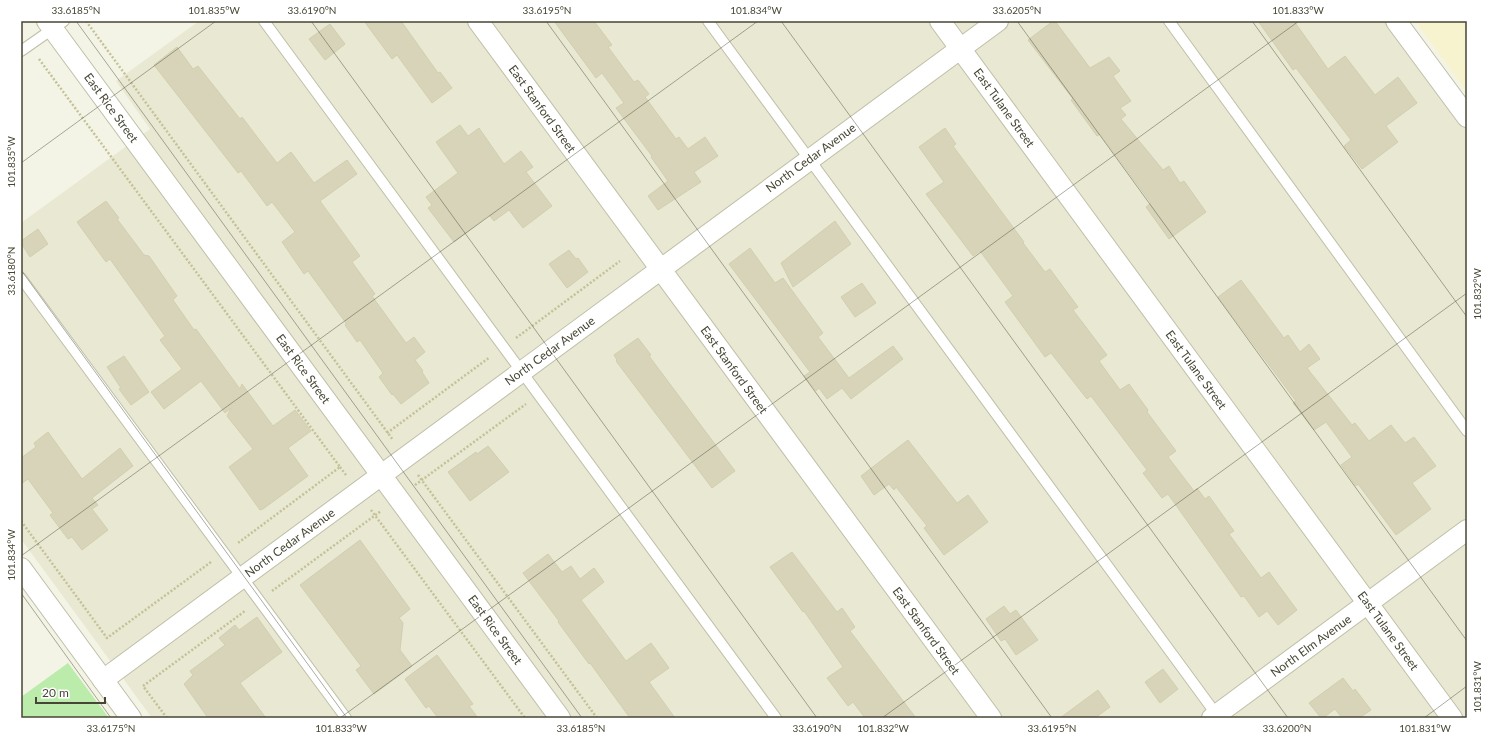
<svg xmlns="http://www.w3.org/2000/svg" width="1488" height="739" font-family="Lato,sans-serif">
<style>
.residential{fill:#e9e8d3}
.commercial{fill:#f8f3cf}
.green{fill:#bbecab}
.building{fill:#d7d4ba;stroke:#d2cfad}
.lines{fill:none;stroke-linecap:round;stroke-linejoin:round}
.service-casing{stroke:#c0bfa7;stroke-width:12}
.minor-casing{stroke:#c0bfa7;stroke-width:22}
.path{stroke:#c4c197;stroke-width:2.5;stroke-dasharray:2 2;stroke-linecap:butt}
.service{stroke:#fff;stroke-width:10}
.minor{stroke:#fff;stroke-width:20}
.ticks{fill:none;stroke:#474634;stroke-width:1;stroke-opacity:0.45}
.labels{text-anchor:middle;stroke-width:3;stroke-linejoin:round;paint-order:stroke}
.street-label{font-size:12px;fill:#474634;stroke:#fff}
.neatline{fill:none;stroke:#474634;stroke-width:1.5}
.ticks-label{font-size:10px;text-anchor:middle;fill:#474634}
</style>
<rect width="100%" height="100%" fill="#f4f4e6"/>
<path class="residential" d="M 199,21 L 1390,21 L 1467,126 L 1467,718 L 152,718 L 21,539 L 21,223 L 150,129 L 116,81 Z"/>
<path class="commercial" d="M 1415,21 L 1467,21 L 1467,92 Z"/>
<path class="green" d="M 68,663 L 109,718 L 21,718 L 21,697 Z"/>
<g class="building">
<path d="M 364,21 L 401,21 L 438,73 L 440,72 L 452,88 L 432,103 L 397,55 L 392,59 Z"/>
<path d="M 554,21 L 594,21 L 612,45 L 608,47 L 634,82 L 638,80 L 649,94 L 645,97 L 676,139 L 679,137 L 688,149 L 705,137 L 718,156 L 694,172 L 701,182 L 658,210 L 648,196 L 668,181 L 651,157 L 652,156 L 616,108 L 624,103 L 602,73 L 596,78 Z"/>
<path d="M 1053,21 L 1055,21 L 1090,68 L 1109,57 L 1120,71 L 1113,76 L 1131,101 L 1120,108 L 1126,115 L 1121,119 L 1163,170 L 1169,166 L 1180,183 L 1184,181 L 1206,212 L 1169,239 L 1146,207 L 1151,203 L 1100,134 L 1097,136 L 1071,100 L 1073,99 L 1028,40 Z"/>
<path d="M 1258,21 L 1294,21 L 1328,69 L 1345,56 L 1375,95 L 1398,77 L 1417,103 L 1386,126 L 1398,142 L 1362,169 L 1344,146 L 1351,140 L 1296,68 L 1293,70 Z"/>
<path d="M 330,24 L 345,44 L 325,60 L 309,39 Z"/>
<path d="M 177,47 L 193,69 L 198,66 L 240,119 L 242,117 L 277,163 L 291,152 L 314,183 L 347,160 L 357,174 L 320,201 L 360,256 L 352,262 L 375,294 L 372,296 L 406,343 L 414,337 L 425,352 L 415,360 L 423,371 L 422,372 L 429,383 L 401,404 L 393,394 L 392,395 L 379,377 L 383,373 L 360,340 L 357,342 L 345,325 L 346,323 L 308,271 L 304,274 L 282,242 L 295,232 L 272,202 L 267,206 L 241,171 L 238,173 L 154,65 Z"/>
<path d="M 460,125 L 468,136 L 479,128 L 504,164 L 521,151 L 533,167 L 526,172 L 552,206 L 523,228 L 509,210 L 494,221 L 489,215 L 454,242 L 428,208 L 432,205 L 426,197 L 458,173 L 436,142 Z"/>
<path d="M 945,128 L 956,144 L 953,146 L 1024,242 L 1023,243 L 1045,272 L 1050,269 L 1078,307 L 1073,310 L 1107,355 L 1099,361 L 1120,390 L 1129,384 L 1148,410 L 1147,412 L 1176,451 L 1168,457 L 1194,491 L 1197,488 L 1205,499 L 1209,496 L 1234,531 L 1229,534 L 1261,578 L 1269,572 L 1297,610 L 1278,625 L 1267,611 L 1259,617 L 1244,596 L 1241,597 L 1168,494 L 1162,498 L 1143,473 L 1147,470 L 1091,396 L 1087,399 L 1051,353 L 1045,357 L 1005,302 L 1013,296 L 980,251 L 973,256 L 926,194 L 944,182 L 919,147 Z"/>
<path d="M 106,201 L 119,218 L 117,219 L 144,255 L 149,256 L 177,296 L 173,300 L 194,330 L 196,329 L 240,389 L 242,384 L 273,426 L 295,410 L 311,431 L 288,448 L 308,476 L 263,509 L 260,510 L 229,467 L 253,449 L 227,416 L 231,408 L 225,413 L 201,381 L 164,409 L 151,392 L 182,369 L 160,340 L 165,336 L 110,259 L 106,262 L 77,222 Z"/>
<path d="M 835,221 L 851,244 L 793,287 L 781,263 Z"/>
<path d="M 38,229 L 48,244 L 30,257 L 21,243 L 21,241 Z"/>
<path d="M 750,248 L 775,283 L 783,278 L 823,333 L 818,337 L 849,378 L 893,346 L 903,359 L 851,399 L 842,388 L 827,399 L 819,388 L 816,391 L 804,376 L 810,372 L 729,264 Z"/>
<path d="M 569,250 L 576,259 L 578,258 L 588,272 L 567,288 L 549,264 Z"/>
<path d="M 1241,280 L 1284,338 L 1288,335 L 1300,352 L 1309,344 L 1320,359 L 1307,368 L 1352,425 L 1355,423 L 1369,441 L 1391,425 L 1405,443 L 1414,437 L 1436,466 L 1412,483 L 1431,509 L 1396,535 L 1358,484 L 1356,486 L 1341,465 L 1352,457 L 1326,422 L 1314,430 L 1293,403 L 1296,401 L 1218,297 Z"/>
<path d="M 862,283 L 876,303 L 855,317 L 841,297 Z"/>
<path d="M 638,338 L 651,355 L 649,356 L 735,471 L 712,488 L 616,361 L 617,360 L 614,355 Z"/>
<path d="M 124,356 L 149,392 L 131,405 L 119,389 L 121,388 L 107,367 Z"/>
<path d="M 48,432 L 82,479 L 120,448 L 133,466 L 92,498 L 98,505 L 92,509 L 108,530 L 82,550 L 72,537 L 68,539 L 50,515 L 53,513 L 28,479 L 21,484 L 21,458 L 36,447 L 34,443 Z"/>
<path d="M 908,440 L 957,503 L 968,495 L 988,522 L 944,555 L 924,528 L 927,526 L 896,487 L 894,490 L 889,484 L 874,495 L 861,476 Z"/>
<path d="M 488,446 L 509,472 L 470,501 L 448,472 L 476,452 L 477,454 Z"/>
<path d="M 360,540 L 410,609 L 399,618 L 403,623 L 400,650 L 412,666 L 374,694 L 356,670 L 361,666 L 300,585 Z"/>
<path d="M 792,552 L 837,612 L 842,608 L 855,627 L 850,631 L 916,718 L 865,718 L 853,702 L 848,706 L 827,678 L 843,667 L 804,611 L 803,612 L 770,567 Z"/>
<path d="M 548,554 L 562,572 L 571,566 L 580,579 L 594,568 L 604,582 L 581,600 L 626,661 L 651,643 L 669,668 L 649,682 L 675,718 L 630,718 L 590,663 L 589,664 L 558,622 L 559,621 L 523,573 Z"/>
<path d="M 1004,606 L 1010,614 L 1016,610 L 1038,640 L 1016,655 L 1005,639 L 1001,641 L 986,619 Z"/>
<path d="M 257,617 L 282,652 L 240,683 L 266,718 L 208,718 L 184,684 L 193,675 L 190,671 L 225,645 L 219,638 L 235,625 L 239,630 Z"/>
<path d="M 437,655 L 473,704 L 469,706 L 478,718 L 438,718 L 429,706 L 426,708 L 405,679 Z"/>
<path d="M 1163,669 L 1178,689 L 1160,703 L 1145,682 Z"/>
<path d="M 1343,678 L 1353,691 L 1355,689 L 1371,710 L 1359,718 L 1342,718 L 1335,709 L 1323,718 L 1321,718 L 1309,703 Z"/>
<path d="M 1098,690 L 1110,707 L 1095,718 L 1060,718 Z"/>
</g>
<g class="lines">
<defs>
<g id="service">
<path d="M 264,21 L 776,718"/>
<path d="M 708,21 L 1219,718"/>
<path d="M 1169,21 L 1467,431"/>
<path d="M 21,51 L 64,21"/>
<path d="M 21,278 L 346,718"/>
</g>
<g id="minor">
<path d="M 47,21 L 560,718"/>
<path d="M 478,21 L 991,718"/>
<path d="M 940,21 L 1452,718"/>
<path d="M 1396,21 L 1467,117"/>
<path d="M 21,568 L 131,718"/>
<path d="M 103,680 L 998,21"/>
<path d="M 1212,718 L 1467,530"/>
</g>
</defs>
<use href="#service" class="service-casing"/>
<use href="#minor" class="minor-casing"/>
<g class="path">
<path d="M 86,21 L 393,440"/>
<path d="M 39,59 L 340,467 L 238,543"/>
<path d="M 516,338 L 620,261"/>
<path d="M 387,433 L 490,357"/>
<path d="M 340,467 L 346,475"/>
<path d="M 418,475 L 597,718"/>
<path d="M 415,485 L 526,404"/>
<path d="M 371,510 L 525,718"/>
<path d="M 21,521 L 107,638 L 211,562"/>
<path d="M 272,591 L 381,511"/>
<path d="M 167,718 L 143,686 L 245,611"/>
</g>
<use href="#service" class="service"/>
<use href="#minor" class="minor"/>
</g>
<path class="ticks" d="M 76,21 L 582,718M 311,21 L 817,718M 546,21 L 1052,718M 781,21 L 1288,718M 1017,21 L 1467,641M 1252,21 L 1467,317M 21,163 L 216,21M 21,270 L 347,718M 21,556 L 758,21M 21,593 L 111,718M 340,718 L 1299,21M 882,718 L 1467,293M 1424,718 L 1467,686"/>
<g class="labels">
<g class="street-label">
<text transform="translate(111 108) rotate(54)" y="4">East Rice Street</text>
<text transform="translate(1004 108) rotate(54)" y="4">East Tulane Street</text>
<text transform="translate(542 109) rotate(54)" y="4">East Stanford Street</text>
<text transform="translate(811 158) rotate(-36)" y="4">North Cedar Avenue</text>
<text transform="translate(550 351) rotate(-36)" y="4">North Cedar Avenue</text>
<text transform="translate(303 369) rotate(54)" y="4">East Rice Street</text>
<text transform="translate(734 370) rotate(54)" y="4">East Stanford Street</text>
<text transform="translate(1196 370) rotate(54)" y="4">East Tulane Street</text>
<text transform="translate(290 543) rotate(-36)" y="4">North Cedar Avenue</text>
<text transform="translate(495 630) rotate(54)" y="4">East Rice Street</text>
<text transform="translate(926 631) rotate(54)" y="4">East Stanford Street</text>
<text transform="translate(1388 631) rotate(54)" y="4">East Tulane Street</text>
<text transform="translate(1311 646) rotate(-36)" y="4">North Elm Avenue</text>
</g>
</g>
<rect width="1488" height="739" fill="none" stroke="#ffffff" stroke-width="44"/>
<path d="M36 697v6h69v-6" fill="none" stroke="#474634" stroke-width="2"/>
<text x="42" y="697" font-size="12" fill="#474634" stroke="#ffffff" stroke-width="3" paint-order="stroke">20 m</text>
<rect x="22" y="22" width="1444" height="695" class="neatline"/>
<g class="ticks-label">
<text x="76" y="14">33.6185°N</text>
<text x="214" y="14">101.835°W</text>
<text x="312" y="14">33.6190°N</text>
<text x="547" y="14">33.6195°N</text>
<text x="756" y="14">101.834°W</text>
<text x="1017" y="14">33.6205°N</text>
<text x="1298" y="14">101.833°W</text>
<text transform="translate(11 162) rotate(-90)" y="4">101.835°W</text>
<text transform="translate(11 271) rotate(-90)" y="4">33.6180°N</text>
<text transform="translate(1477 294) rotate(-90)" y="4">101.832°W</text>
<text transform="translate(11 555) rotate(-90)" y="4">101.834°W</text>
<text transform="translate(1477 687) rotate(-90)" y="4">101.831°W</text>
<text x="111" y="732">33.6175°N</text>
<text x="341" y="732">101.833°W</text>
<text x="581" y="732">33.6185°N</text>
<text x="817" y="732">33.6190°N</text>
<text x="883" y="732">101.832°W</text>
<text x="1052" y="732">33.6195°N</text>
<text x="1287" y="732">33.6200°N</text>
<text x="1425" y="732">101.831°W</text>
</g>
</svg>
